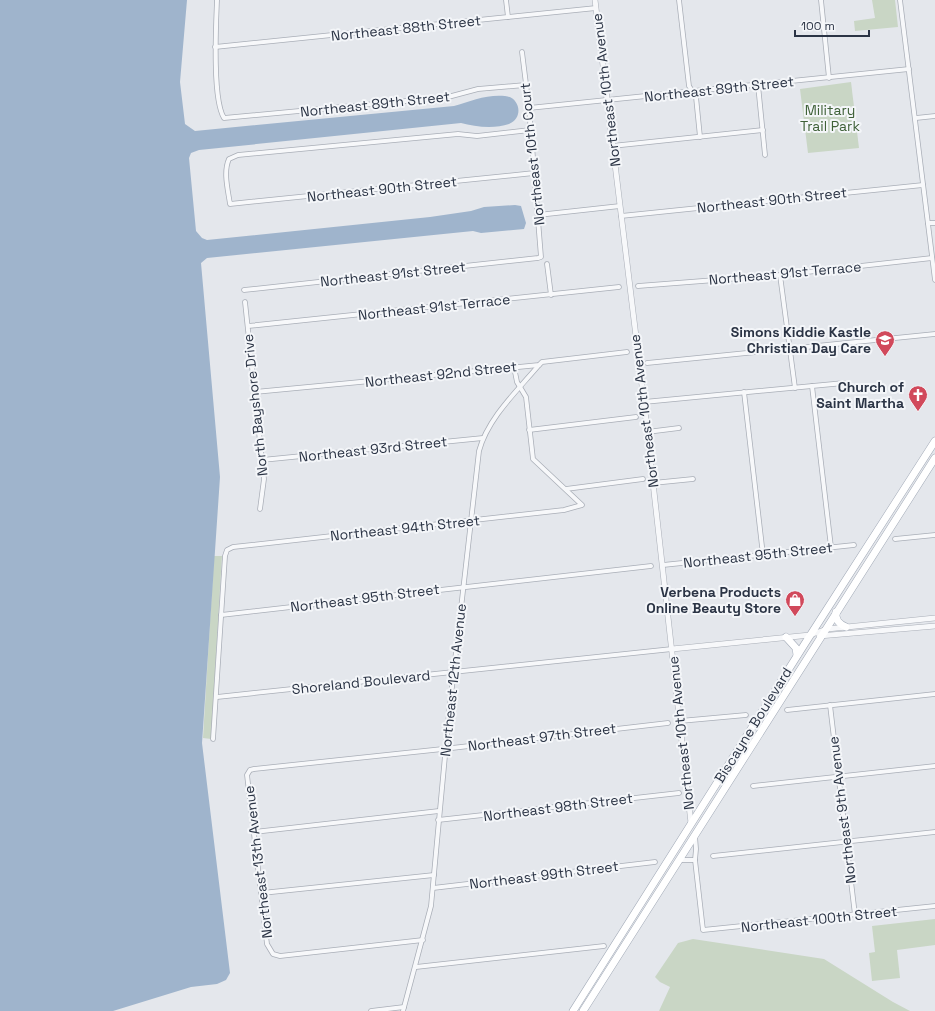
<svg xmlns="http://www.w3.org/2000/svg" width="935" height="1011" font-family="'Space Grotesk',sans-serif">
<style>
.green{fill:#c9d6c5}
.water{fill:#9fb4cc}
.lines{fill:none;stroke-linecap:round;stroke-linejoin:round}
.minor-casing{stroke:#a9aeb7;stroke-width:5.5}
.tertiary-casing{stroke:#a9aeb7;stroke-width:6}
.primary-casing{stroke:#a3abb8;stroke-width:8}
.minor{stroke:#f7f8fa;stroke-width:4}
.tertiary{stroke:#f7f8fa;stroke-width:5}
.primary{stroke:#fff;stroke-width:7}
.labels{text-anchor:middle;stroke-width:4;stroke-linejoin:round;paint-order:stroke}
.street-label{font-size:14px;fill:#2b3445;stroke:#f4f6f9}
.park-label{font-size:14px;fill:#3f6138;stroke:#f4f6f9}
.poi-label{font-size:14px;font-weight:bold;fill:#2b3445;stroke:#f4f6f9;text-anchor:end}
</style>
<rect width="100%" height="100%" fill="#e4e7ec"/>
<g class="green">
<path d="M 872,0 L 895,0 L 898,27 L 855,31 L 854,21 L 875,18 Z"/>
<path d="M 851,82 L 859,148 L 808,153 L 800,89 Z"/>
<path d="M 214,556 L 222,556 L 211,739 L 203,738 Z"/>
<path d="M 935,919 L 935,945 L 897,950 L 900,978 L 872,981 L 869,953 L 875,952 L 872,926 Z"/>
<path d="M 693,939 L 824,959 L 893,1002 L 910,1011 L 659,1011 L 670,987 L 660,982 L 655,977 L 678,943 Z"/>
</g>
<path class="water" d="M 0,0 L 187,0 L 180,82 L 185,124 L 195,131 L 454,106 C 470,101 488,94 505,96 C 520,97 524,118 509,124 C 495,129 475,127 461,123 L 199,150 L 191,153 L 189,158 L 196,231 L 202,238 L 207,240 L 430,217 L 471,211 L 484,207 L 515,205 L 521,206 L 526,223 L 524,229 L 481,233 L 473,231 L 207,258 L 201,263 L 220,477 L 202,743 L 230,973 L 226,980 L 217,984 L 191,987 L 113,1011 L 0,1011 Z"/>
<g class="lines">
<defs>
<g id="minor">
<path d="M 217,0 C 216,25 212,99 224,118 L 448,97 L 478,89 L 525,85"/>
<path d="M 506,0 L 508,17"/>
<path d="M 679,0 L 689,86 L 696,97 L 700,137"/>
<path d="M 821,0 L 829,78"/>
<path d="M 900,0 L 935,280"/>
<path d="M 215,47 L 596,8"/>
<path d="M 758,85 L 765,155"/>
<path d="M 529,108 L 909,69"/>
<path d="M 916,118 L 935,116"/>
<path d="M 530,130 L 477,136 L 458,134 L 238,155 L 229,159 C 223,172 228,190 230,204 L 534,173"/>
<path d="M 612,146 L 763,130"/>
<path d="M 538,215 L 620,206"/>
<path d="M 621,216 L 923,185"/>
<path d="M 928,223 L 935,223"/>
<path d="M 547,264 L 551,295"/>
<path d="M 780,275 L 795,388"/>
<path d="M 638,286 L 780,275 L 932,258"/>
<path d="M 244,290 L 538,258 L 541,257 L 529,108 L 522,52"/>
<path d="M 245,302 L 264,479 L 260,509"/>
<path d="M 248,326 L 619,287"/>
<path d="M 647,363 L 935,334"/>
<path d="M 812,386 L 831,547"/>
<path d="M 255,392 L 539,365 L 542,362 L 627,352"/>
<path d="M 744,392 L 763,555"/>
<path d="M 644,402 L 844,383"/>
<path d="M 529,430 L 636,417"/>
<path d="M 647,432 L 679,428"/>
<path d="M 262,460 L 483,438"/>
<path d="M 653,483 L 693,479"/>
<path d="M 566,489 L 643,479"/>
<path d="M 895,539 L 935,535"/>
<path d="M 663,565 L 854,545"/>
<path d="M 221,615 L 651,566"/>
<path d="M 217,697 L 672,649"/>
<path d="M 830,705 L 855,915"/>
<path d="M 787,710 L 935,694"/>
<path d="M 680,721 L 746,715"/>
<path d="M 213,739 L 225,556 L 227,550 L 233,547 L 564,510 L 582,505 L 533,459 L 526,397 L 517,382 L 514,367"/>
<path d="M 753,786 L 935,766"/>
<path d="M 438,820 L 679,793"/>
<path d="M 254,832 L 439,811"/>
<path d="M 695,836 L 696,849 L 695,860 L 703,930 L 935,906"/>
<path d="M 713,856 L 935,832"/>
<path d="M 679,860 L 695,860"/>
<path d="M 433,888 L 655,862"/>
<path d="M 262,893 L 434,875"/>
<path d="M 423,940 L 280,956 L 273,954 L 267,944 L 247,775 L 250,770 L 254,769 L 452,748 L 668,723"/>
<path d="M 416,967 L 604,946"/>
<path d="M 371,1011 L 404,1007"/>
<path d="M 403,1011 L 431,906 L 449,713 L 479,451 C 488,418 517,391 539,365"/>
</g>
<g id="tertiary">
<path d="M 595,0 L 644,402 L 691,823"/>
<path d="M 819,636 L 935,626"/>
<path d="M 672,649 L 810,635 L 827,629 L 935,618"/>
</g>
<g id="primary">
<path d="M 836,612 C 835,620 839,624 846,627"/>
<path d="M 786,637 L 796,648 L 797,655"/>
<path d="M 573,1011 L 804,645 L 935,441"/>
<path d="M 583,1011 L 935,458"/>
</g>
</defs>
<use href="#minor" class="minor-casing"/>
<use href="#tertiary" class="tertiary-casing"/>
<use href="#primary" class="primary-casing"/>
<use href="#minor" class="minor"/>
<use href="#tertiary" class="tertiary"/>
<use href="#primary" class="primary"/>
</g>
<defs>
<symbol id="school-pin" viewBox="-11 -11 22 30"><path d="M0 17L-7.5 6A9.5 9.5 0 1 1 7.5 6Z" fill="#d1495b" stroke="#f4f6f9"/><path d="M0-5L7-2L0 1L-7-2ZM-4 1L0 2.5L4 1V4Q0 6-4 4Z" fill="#fff"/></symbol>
<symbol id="church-pin" viewBox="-11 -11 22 30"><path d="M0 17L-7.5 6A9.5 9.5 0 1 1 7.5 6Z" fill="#d1495b" stroke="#f4f6f9"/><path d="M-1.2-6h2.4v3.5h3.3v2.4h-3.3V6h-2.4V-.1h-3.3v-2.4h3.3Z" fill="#fff"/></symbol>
<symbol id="shop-pin" viewBox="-11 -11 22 30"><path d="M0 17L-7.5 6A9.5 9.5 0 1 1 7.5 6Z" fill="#d1495b" stroke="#f4f6f9"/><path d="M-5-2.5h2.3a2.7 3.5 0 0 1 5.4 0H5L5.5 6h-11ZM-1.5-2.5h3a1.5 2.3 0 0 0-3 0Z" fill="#fff"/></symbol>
</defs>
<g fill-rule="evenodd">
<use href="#school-pin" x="874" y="329" width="22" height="30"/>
<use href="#church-pin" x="907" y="384" width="22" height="30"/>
<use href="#shop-pin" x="784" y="589" width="22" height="30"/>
</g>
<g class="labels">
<g class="street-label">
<text transform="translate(406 28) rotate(-6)" y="5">Northeast 88th Street</text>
<text transform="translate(719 89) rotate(-6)" y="5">Northeast 89th Street</text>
<text transform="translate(606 90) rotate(-97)" y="5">Northeast 10th Avenue</text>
<text transform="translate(375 104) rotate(-6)" y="5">Northeast 89th Street</text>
<text transform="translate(532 154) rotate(-96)" y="5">Northeast 10th Court</text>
<text transform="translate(382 189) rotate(-6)" y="5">Northeast 90th Street</text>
<text transform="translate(772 200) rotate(-6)" y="5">Northeast 90th Street</text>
<text transform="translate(785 273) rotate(-5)" y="5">Northeast 91st Terrace</text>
<text transform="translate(393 274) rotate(-6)" y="5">Northeast 91st Street</text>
<text transform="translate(434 307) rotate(-6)" y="5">Northeast 91st Terrace</text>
<text transform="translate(441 374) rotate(-6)" y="5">Northeast 92nd Street</text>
<text transform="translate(255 405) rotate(-96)" y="5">North Bayshore Drive</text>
<text transform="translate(644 411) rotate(-97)" y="5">Northeast 10th Avenue</text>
<text transform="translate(373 449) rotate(-6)" y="5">Northeast 93rd Street</text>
<text transform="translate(405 528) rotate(-6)" y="5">Northeast 94th Street</text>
<text transform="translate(758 555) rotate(-6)" y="5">Northeast 95th Street</text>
<text transform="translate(365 598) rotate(-7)" y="5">Northeast 95th Street</text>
<text transform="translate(453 680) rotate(-84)" y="5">Northeast 12th Avenue</text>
<text transform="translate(361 682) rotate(-6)" y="5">Shoreland Boulevard</text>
<text transform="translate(753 725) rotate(-58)" y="5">Biscayne Boulevard</text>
<text transform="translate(681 733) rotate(-96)" y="5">Northeast 10th Avenue</text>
<text transform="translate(542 737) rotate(-7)" y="5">Northeast 97th Street</text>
<text transform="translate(558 807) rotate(-7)" y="5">Northeast 98th Street</text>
<text transform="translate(842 810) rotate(-97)" y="5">Northeast 9th Avenue</text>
<text transform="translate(258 862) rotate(-97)" y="5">Northeast 13th Avenue</text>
<text transform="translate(544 875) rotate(-7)" y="5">Northeast 99th Street</text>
<text transform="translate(819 919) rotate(-6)" y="5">Northeast 100th Street</text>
</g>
<g class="park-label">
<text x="830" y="115">Military<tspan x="830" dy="16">Trail Park</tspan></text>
</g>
<g class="poi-label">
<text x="871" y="337">Simons Kiddie Kastle<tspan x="871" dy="16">Christian Day Care</tspan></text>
<text x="904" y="392">Church of<tspan x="904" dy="16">Saint Martha</tspan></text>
<text x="781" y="597">Verbena Products<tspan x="781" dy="16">Online Beauty Store</tspan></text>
</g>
</g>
<path d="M795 30v6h74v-6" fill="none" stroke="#2b3445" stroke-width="2"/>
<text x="801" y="30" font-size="12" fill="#2b3445" stroke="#f4f6f9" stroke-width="3" paint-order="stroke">100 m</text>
</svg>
